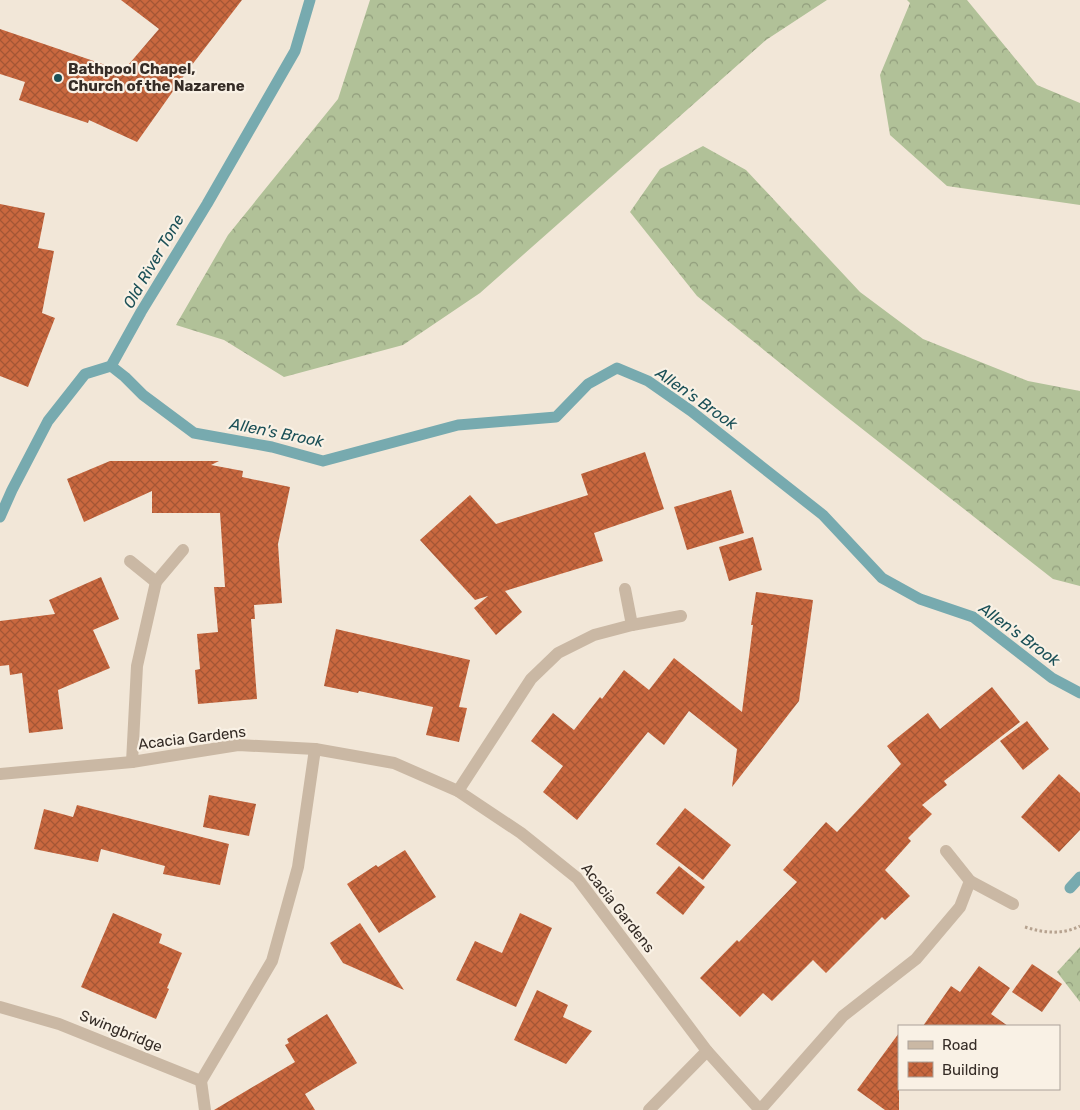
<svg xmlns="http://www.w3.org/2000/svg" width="1080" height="1110" font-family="Rubik,sans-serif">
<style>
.forest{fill:url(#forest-crowns)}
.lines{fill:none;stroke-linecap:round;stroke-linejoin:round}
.stream{stroke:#77aaaf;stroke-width:11}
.building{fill:url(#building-cross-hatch)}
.path{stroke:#b6a28f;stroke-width:3;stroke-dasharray:2.5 2.5;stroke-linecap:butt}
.minor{stroke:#cab8a4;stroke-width:12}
.poi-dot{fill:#1b5057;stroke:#f9f1e5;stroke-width:2}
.labels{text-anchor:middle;stroke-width:4.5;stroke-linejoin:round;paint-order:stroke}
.poi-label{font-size:15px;font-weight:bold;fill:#352c26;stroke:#f9f1e5;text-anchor:start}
.street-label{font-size:15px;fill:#352c26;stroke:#f9f1e5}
.water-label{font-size:16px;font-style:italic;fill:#1b5057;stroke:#f9f1e5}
</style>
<defs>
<pattern id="forest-crowns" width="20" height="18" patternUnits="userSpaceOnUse" patternTransform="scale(1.25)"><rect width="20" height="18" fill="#b1c198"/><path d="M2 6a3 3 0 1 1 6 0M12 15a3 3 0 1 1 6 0" fill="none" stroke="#919d7c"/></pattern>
<pattern id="building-cross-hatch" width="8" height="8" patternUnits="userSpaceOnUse" patternTransform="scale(1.25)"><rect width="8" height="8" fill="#c9683f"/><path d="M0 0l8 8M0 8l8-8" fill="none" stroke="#a45635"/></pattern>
</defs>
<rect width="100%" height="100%" fill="#f2e7d8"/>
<g class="forest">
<path d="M 370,0 L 827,0 L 766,40 L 480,293 L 403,345 L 284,377 L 224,340 L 176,325 L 228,235 L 338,99 Z"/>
<path d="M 907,0 L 967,0 L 1037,85 L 1080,103 L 1080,205 L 947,186 L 890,135 L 880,75 L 910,3 Z"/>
<path d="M 703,146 L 746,170 L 860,292 L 923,339 L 1028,381 L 1080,391 L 1080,586 L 1053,579 L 842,413 L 697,296 L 630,212 L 660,169 Z"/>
<path d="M 1080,947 L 1080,1002 L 1057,972 Z"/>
</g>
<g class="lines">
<g class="stream">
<path d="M 111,366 L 125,377 L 143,395 L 194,433 L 272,447 L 323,461 L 458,425 L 556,417 L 588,384 L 617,368 L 648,381 L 691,411 L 823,515 L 882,578 L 920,599 L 973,617 L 1052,678 L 1080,693"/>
<path d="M 0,517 L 12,490 L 48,421 L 85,374 L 111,366 L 141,312 L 207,204 L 295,51 L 310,0"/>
<path d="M 1070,888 L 1080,877"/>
</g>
</g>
<g class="building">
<path d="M 121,0 L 242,0 L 188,70 L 137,142 L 89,120 L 88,123 L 19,100 L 25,82 L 0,74 L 0,29 L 123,71 L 159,29 Z"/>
<path d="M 0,204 L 45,213 L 38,248 L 54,251 L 42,313 L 55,318 L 28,387 L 0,376 Z"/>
<path d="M 645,452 L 664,509 L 594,533 L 603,561 L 505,591 L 522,612 L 496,635 L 474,608 L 488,596 L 475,600 L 420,540 L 470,495 L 496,524 L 588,495 L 581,474 Z"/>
<path d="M 110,461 L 219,461 L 211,465 L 243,471 L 242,477 L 290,487 L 278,544 L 282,603 L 254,605 L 255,619 L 251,619 L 257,699 L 198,704 L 195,670 L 200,669 L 197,634 L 218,632 L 214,587 L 225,587 L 220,513 L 152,513 L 152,491 L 84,522 L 67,479 Z"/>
<path d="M 731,490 L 744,533 L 687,550 L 674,507 Z"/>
<path d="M 753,537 L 762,570 L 729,581 L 719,547 Z"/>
<path d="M 101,577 L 119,619 L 93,630 L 110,668 L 58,690 L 63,729 L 29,733 L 22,673 L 10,675 L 9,665 L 0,666 L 0,621 L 55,614 L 49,600 Z"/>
<path d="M 756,592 L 813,600 L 799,701 L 732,787 L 737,749 L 689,711 L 664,745 L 648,732 L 577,820 L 543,792 L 563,766 L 531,741 L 553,713 L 574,730 L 600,697 L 602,699 L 624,670 L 649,690 L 674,658 L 742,712 L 753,625 L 751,625 Z"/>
<path d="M 336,629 L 470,660 L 459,707 L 467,708 L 459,742 L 426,735 L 433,707 L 359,691 L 358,693 L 324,686 Z"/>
<path d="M 992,687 L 1020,722 L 944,781 L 947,785 L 922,805 L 932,814 L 908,838 L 911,841 L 885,870 L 910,896 L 885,920 L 882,917 L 826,973 L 813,960 L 772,1001 L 763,993 L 740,1017 L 700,978 L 737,940 L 739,942 L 797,882 L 783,870 L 826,822 L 837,832 L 901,764 L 887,746 L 928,713 L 940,729 Z"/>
<path d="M 1027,721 L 1049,749 L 1023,770 L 1000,741 Z"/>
<path d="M 1059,774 L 1080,793 L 1080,830 L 1059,852 L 1021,817 Z"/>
<path d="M 209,795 L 256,804 L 249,836 L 203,827 Z"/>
<path d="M 77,805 L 229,844 L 220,885 L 163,874 L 165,866 L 101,849 L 98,862 L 34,849 L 44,809 L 73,817 Z"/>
<path d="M 685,808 L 731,845 L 703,880 L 656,844 Z"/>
<path d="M 405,850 L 436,897 L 379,933 L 347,884 L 376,865 L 378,867 Z"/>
<path d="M 679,866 L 705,887 L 683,915 L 656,893 Z"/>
<path d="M 113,913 L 162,934 L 159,943 L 182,953 L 167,988 L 169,989 L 156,1019 L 81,987 Z"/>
<path d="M 520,913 L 552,928 L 516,1007 L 456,980 L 475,941 L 502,953 Z"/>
<path d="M 360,923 L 404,990 L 343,963 L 330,943 Z"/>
<path d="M 1032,964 L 1062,984 L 1042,1012 L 1012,992 Z"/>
<path d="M 979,966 L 1010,988 L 991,1014 L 1008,1026 L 923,1026 L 951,986 L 960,992 Z"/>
<path d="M 537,990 L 568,1005 L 563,1017 L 592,1031 L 566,1064 L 514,1040 Z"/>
<path d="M 327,1014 L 357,1063 L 305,1094 L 315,1110 L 214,1110 L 295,1062 L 285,1045 L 289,1043 L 287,1039 Z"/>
<path d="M 899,1033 L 899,1110 L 885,1110 L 857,1090 Z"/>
</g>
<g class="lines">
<path class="path" d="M 1025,927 C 1044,933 1062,935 1080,926"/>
<g class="minor">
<path d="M 130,561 L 156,582"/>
<path d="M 625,589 L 632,625"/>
<path d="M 132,762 L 137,666 L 156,582 L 183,550"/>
<path d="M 0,774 L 132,762 L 238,745 L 315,749 L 394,763 L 458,791 L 521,833 L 577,878 L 707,1051 L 760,1110 L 843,1016 L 916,959 L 960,907 L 970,881 L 946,851"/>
<path d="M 458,791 L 531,679 L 558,653 L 594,635 L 632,625 L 681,616"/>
<path d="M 970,881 L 1013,904"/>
<path d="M 0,1007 L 59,1024 L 201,1081"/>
<path d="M 201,1081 L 272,961 L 298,867 L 315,749"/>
<path d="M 201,1081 L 205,1110"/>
<path d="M 649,1110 L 707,1051"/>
</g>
</g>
<circle class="poi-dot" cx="58" cy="78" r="5"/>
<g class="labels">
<g class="poi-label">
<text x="68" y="74">Bathpool Chapel,<tspan x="68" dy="17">Church of the Nazarene</tspan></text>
</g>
<g class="street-label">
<text transform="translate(192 738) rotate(-7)" y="5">Acacia Gardens</text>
<text transform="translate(618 908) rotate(52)" y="5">Acacia Gardens</text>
<text transform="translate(121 1031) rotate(22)" y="5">Swingbridge</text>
</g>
<g class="water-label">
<text transform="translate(153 261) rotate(-60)" y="6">Old River Tone</text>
<text transform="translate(697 398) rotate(35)" y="6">Allen's Brook</text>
<text transform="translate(277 432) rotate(11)" y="6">Allen's Brook</text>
<text transform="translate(1020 634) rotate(36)" y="6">Allen's Brook</text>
</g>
</g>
<rect x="898" y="1025" width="162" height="65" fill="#f9f1e5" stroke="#aba299"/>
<rect x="908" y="1041" width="25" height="8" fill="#cab8a4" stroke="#aba299"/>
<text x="942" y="1050" font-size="15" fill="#352c26">Road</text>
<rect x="908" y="1062" width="25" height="15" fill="url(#building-cross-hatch)" stroke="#aba299"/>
<text x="942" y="1075" font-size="15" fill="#352c26">Building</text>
</svg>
